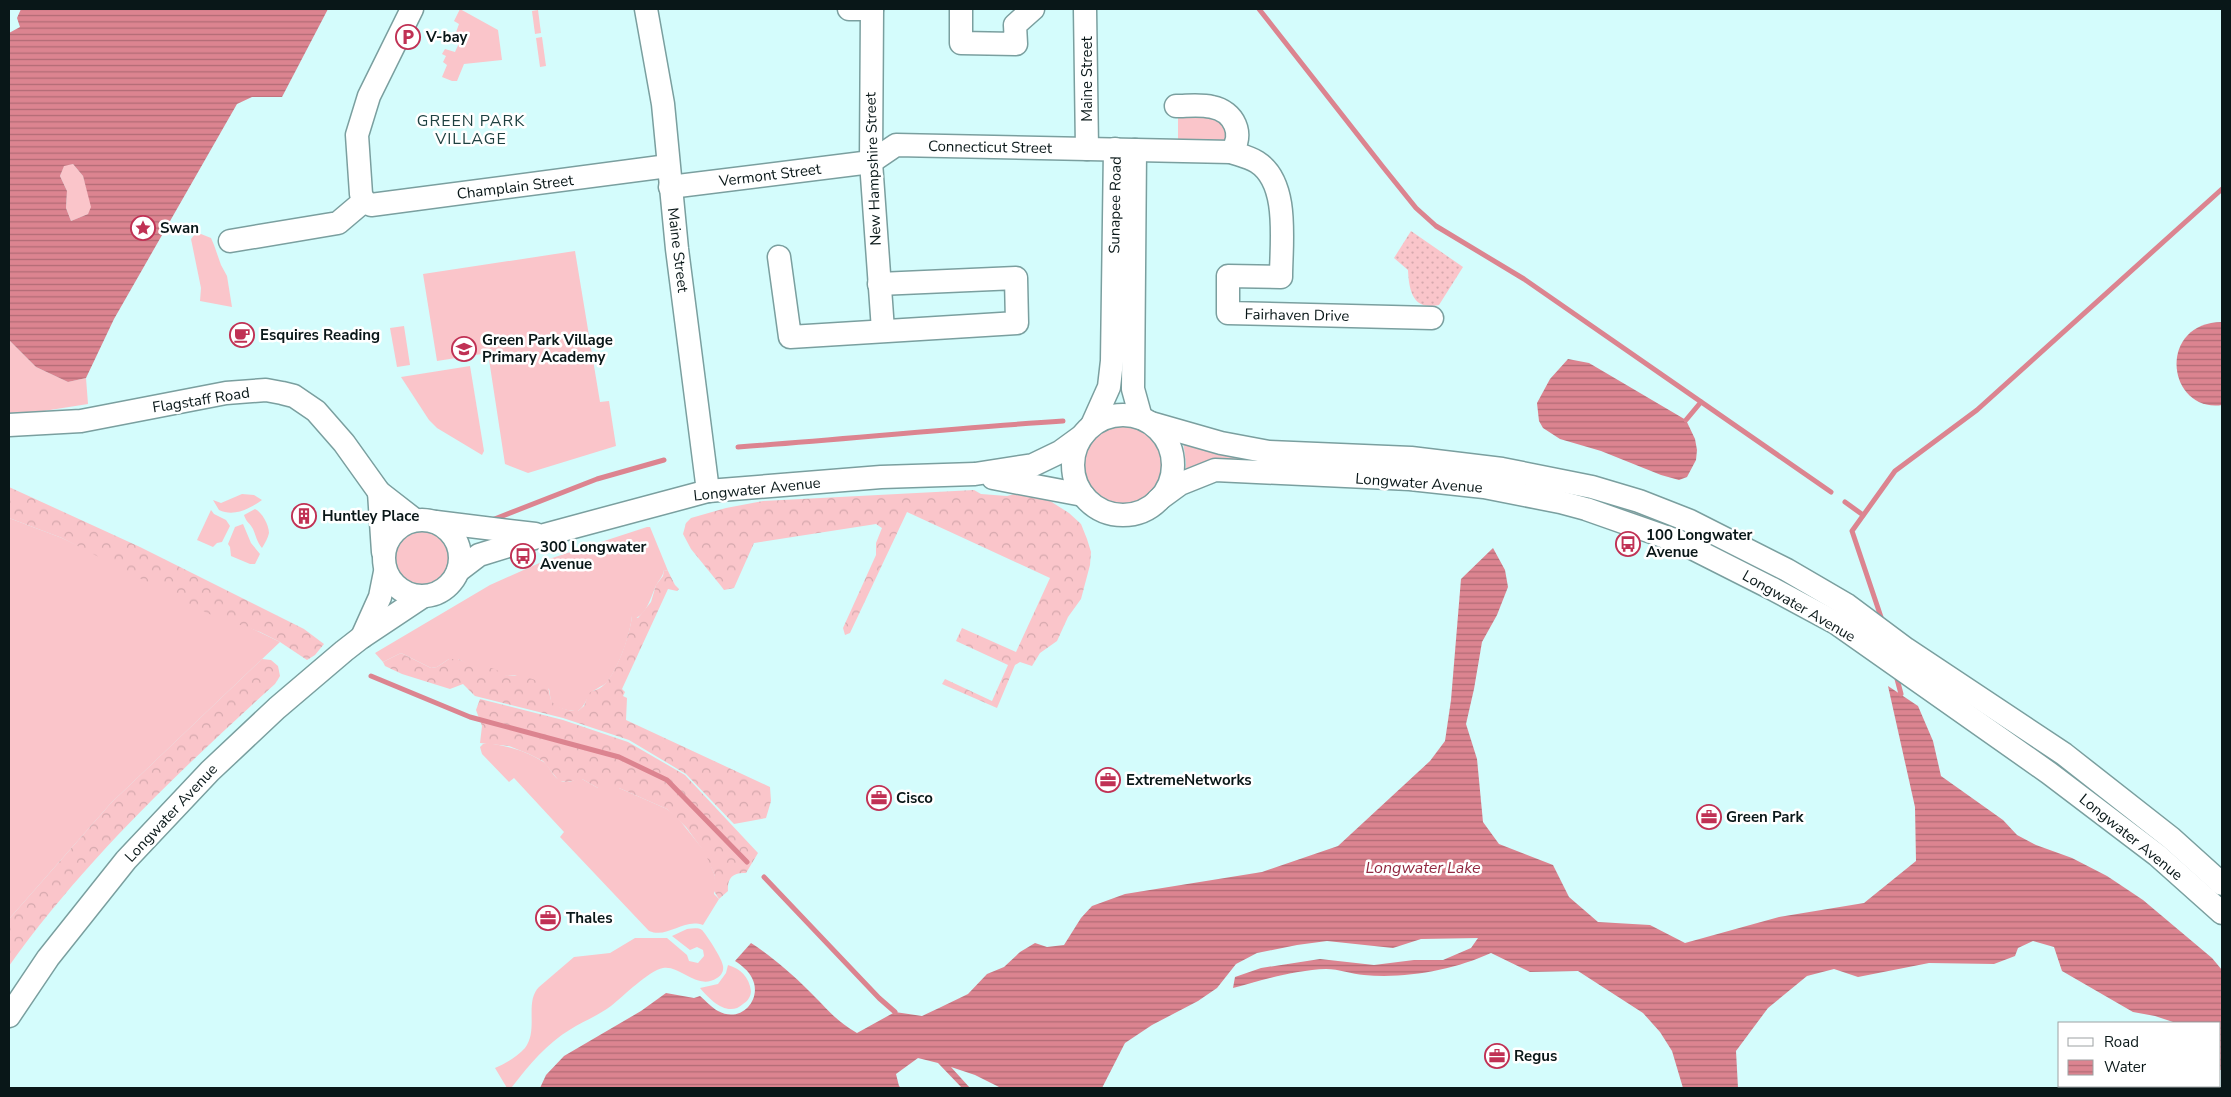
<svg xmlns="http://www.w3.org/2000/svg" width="2231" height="1097" font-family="'Nunito Sans',sans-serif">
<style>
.grass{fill:#fac5ca}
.forest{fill:url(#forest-crowns)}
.park{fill:url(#park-dots)}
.water{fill:url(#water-rules);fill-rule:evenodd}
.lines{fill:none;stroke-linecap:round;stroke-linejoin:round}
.stream{stroke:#dc8490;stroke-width:5}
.minor-casing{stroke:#7a9f9f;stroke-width:25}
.minor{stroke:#fff;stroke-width:22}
.labels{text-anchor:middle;stroke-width:5;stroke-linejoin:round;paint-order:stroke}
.poi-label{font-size:15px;font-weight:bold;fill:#091718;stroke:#fff;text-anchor:start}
.street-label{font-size:15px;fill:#091718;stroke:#fff}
.neighbourhood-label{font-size:16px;letter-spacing:1px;fill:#1e4141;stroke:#fff}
.water-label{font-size:16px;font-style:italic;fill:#912941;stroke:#fff}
</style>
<defs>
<pattern id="forest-crowns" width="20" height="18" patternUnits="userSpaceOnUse" patternTransform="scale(1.25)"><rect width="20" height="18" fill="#fac5ca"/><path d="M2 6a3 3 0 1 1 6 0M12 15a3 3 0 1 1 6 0" fill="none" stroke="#d5a8ad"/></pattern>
<pattern id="park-dots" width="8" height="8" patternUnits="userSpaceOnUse" patternTransform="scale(1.25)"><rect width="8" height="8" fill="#fac5ca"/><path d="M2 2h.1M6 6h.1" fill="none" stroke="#d5a8ad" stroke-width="1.8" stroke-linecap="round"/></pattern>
<pattern id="water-rules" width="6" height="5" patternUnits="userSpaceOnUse" patternTransform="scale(1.25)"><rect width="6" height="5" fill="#dc8490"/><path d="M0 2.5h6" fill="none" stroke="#b16b75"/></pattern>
</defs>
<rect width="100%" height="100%" fill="#d4fcfc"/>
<g class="grass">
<path d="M 460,9 L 498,30 L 502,60 L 464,64 L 457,81 L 452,81 L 442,77 L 447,65 L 443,62 L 446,56 L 442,54 L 445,49 L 455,52 L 459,43 L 465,45 L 467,41 L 455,35 L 459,24 L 454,21 Z"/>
<path d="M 538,10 L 541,33 L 535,34 L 532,11 Z"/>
<path d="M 542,37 L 546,66 L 540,67 L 536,38 Z"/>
<path d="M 1178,109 L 1211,109 L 1234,141 L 1178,140 Z"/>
<path d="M 73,164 L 83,176 L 92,207 L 88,214 L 71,221 L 66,208 L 67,191 L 60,176 L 64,165 Z"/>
<path d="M 195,234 L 201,234 L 211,238 L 214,245 L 221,265 L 227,276 L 232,307 L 200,301 L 201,288 L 191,239 Z"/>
<path d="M 575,251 L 600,402 L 609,401 L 616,446 L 528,473 L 505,464 L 488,353 L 437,361 L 423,274 Z"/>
<path d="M 404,326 L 410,365 L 397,367 L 390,328 Z"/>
<path d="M 9,340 L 36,367 L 68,382 L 86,378 L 88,404 L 31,413 L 9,413 Z"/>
<path d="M 470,366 L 484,451 L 482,455 L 437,428 L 429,420 L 401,377 Z"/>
<circle cx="1123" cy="465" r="40"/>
<path d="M 1183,441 L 1544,482 L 1681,521 L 1677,531 L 1584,501 L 1185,474 L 1186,463 Z"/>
<path d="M 242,494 L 254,495 L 262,500 C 249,509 234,517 219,510 L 213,500 L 221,503 Z"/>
<path d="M 255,509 C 262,512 269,525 269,533 C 268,538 265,543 262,548 C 257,542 256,536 253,529 C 250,523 246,522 244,515 Z"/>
<path d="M 211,510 L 214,514 L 226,520 L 230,526 L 222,542 L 217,543 L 213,547 L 197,540 Z"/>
<path d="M 9,518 L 62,538 L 280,642 L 111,803 L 9,919 Z"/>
<path d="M 243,524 L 251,543 L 260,554 L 255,564 L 250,564 L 231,556 L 230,547 L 228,544 L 235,527 Z"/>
<circle cx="423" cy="557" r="31"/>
<path d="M 647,527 L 650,527 L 668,571 L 664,570 C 663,577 657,582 655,588 C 650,599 647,613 636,618 L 632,616 C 630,635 619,667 607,682 C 602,687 596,688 591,693 C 586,699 585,706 578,711 C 570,711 556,709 551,701 C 550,698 550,692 549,689 L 515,675 L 507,676 L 473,667 L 458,659 L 449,659 L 437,667 L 431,668 L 401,653 L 383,662 L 375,653 L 490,585 L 546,560 Z"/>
<path d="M 487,743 C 507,746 524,750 542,761 C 551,766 554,783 567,782 C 573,782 576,778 582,779 L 598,788 L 619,788 L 667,809 L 677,817 L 706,853 L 715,876 L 714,894 L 719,899 L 703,925 C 683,918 668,939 649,931 L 560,837 L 564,832 L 514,778 L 509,782 L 482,754 L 480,747 L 483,744 Z"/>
<path d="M 687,929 C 692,929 697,927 702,930 C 706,934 723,960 723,966 C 724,971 721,976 717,978 C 697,991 681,965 663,968 C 648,971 624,996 611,1006 C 599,1015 584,1021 571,1029 C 546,1044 530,1064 512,1087 L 507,1088 L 495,1068 C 506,1063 517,1057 525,1048 C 539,1030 524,1002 539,987 L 574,957 L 610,953 L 635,938 L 667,938 L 687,955 L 689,961 L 698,963 L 704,956 L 703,950 L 697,947 L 690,950 L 672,936 Z"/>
<path d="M 728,965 C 741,969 749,977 751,991 C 751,996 748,1001 743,1004 C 728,1018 710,1000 700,988 L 718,984 L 726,973 Z"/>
</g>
<g class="forest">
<path d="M 9,487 L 140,547 L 304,629 L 324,644 L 315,655 L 307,660 L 280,642 L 260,632 L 209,614 L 62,538 L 9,518 Z"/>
<path d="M 974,490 L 981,494 L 1007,496 L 1018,493 L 1050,501 L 1069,513 L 1081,524 L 1087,539 L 1091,552 L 1090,565 L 1081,599 L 1068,617 L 1057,641 L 1040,653 L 1032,666 L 1020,662 L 1015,665 L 997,708 L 942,684 L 945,679 L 992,701 L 1008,665 L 956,641 L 962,628 L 1016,652 L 1050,578 L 907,512 L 850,633 L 845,635 L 843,628 L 876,555 L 876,543 L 882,528 L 876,524 L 754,543 L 734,588 L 724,590 L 721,586 L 691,549 L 683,534 L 686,523 L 691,518 L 726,508 L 763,501 Z"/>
<path d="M 664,570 L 668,571 L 675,585 L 679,589 L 677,591 L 668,589 L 622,689 L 625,692 L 623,696 L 627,698 L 626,720 L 770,787 L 771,801 L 766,818 L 734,824 L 686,774 L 629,740 L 563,718 L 475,696 L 463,684 L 450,689 L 402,674 L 385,666 L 383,662 L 401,653 L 431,668 L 437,667 L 449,659 L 458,659 L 478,668 L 493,668 L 507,676 L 521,675 L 546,684 C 550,689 549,695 551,700 C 555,708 570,711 578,711 L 584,706 L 589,693 C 592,691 597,690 600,688 C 615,680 631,632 632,615 L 638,618 L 651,602 L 656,585 L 663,576 Z"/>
<path d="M 262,659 L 271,660 L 278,666 L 280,676 L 275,684 C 179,771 84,861 9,966 L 9,919 L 111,803 Z"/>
<path d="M 480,699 L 563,720 L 628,742 L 685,775 L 758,853 L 746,873 C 733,872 727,878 728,891 L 719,899 L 712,888 L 715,876 L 705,853 L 686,827 L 667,809 L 619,788 L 598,788 L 582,779 L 567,782 L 559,781 L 543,761 L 529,754 L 509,746 L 480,743 L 482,726 L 476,710 Z"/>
</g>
<path class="park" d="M 1411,231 L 1463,267 L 1439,305 C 1413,311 1409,291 1408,270 L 1394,258 Z"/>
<g class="water">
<path d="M 21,9 L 328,9 L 282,97 L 252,97 L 237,104 L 114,319 L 86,378 L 68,382 L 36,367 L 9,340 L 9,33 L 20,27 L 17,18 ZM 73,164 L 83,176 L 91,207 L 88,214 L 71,221 L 66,208 L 67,191 L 60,176 L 64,166 ZM 143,218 L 148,220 L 153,228 L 151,234 L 142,237 L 137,235 L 134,226 L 137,221 Z"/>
<path d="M 2222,322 L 2222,405 C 2167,413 2156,323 2222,322 Z"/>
<path d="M 1568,359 L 1589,363 L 1686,420 L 1695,439 L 1697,450 L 1696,460 L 1687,477 L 1679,480 L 1661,475 L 1601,451 L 1560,439 L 1543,428 L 1539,421 L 1537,403 L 1550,379 Z"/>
<path d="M 1493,548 L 1505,570 L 1508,587 L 1497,615 L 1482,642 L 1474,689 L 1466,724 L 1477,759 L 1483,822 L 1499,844 L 1553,865 L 1569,897 L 1598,922 L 1650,925 L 1685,943 L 1779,917 L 1864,903 L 1916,861 L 1915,807 L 1888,686 L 1918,706 L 1933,741 L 1941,776 L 2003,820 L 2017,835 L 2036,845 L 2072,858 L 2107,876 L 2143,900 L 2212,958 L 2222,970 L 2222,1070 L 2220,1070 L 2220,1023 L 2176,1023 L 2155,1016 L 2133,1012 L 2062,971 L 2054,947 L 2033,941 L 2018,948 L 2015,956 L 1994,964 L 1929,963 L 1858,977 L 1834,969 L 1807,976 L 1768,1008 L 1736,1051 L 1738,1088 L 1683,1088 L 1672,1051 L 1660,1032 L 1643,1013 L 1578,971 L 1530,972 L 1491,953 C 1454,970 1405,979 1364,975 C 1352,974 1339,969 1326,969 C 1295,970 1262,980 1233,988 L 1235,977 L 1261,968 L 1320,959 L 1374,965 L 1414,960 L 1443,960 L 1471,948 L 1478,938 L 1421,939 L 1393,948 L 1327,941 L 1297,945 L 1257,953 L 1236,964 L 1217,988 L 1198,1001 L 1152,1025 L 1125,1043 L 1102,1088 L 1001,1088 L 975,1075 L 951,1067 L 970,1088 L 962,1088 L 938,1063 L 918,1058 L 896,1074 L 899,1086 L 901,1088 L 540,1088 L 546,1075 L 564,1056 L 641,1011 L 666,993 L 694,998 L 700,996 C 706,1001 712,1008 718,1011 C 741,1024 763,999 752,978 C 749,971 741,965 735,961 L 751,943 C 771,956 791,973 808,990 C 826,1007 834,1020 857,1033 L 895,1012 L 922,1016 L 939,1008 L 968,994 L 987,974 L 1004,967 L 1020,952 L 1035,943 L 1047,947 L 1064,945 L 1081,918 L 1092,906 L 1125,894 L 1262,872 L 1338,846 L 1430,761 L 1445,741 L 1451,700 L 1461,579 Z"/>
</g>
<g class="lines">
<g class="stream">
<path d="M 1259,9 L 1383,167 L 1416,208 L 1436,226 L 1524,279 L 1831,492"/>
<path d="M 1686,420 L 1701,402"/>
<path d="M 738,447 C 846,439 955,428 1063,421"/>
<path d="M 1845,502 L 1863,515"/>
<path d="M 492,520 L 597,479 L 664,460"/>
<path d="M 1883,623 L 1852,531 L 1895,471 L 1977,410 L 2222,189"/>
<path d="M 1896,675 L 1901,694"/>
<path d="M 371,676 L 470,717 L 619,757 L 667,780 L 747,862"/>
<path d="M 764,877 L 879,998 L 895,1012"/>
</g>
<defs>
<g id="minor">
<path d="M 412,9 L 369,96 L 357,135 L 361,194 L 364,201 L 371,205 L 668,166"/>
<path d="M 646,9 L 663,104 L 677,249 L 708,491"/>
<path d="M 849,9 L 872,9"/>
<path d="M 872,9 L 871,162 L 883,330"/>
<path d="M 961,9 L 961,43 L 1016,44 L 1015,25 L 1033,9"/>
<path d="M 1085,9 L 1087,149"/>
<path d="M 1176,106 C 1187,106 1201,104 1212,107 C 1234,111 1245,135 1231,152"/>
<path d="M 1135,150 L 1133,389 L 1141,418"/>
<path d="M 670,187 L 871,162 L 896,145 L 1231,152 C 1239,155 1249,157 1257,162 C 1290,183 1281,243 1281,277 L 1228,276 L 1228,313 L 1432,318"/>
<path d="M 230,241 L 338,223 L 364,201"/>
<path d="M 779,257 L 790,337 L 1017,323 L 1016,278 L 879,284"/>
<circle cx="1123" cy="465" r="50"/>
<path d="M 1151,423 L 1221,443 L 1269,452 L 1411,458 L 1502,469 L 1592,487 L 1639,501 L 1690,521 L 1787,570 L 1847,605 L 1906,649 L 2064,754 L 2171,838 L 2222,884"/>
<path d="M 9,425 L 81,421 L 226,393 L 266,390 L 282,393 L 294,396 L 316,411 L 344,443 L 379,492 L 415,520"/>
<path d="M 1092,425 L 1109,387 L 1112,361 L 1115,149"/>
<path d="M 993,478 L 1083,495"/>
<path d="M 379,492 L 383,552"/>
<path d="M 1158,500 L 1180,484 L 1215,470 L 1410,479 L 1484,487 L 1560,502 L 1586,509 L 1680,542 L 1771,588 L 1836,623 L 2049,773 L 2157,855 L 2222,913"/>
<circle cx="422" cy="558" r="38"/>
<path d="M 436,522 L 535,534"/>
<path d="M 458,571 L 479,555 L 544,535 L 708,491 L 881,477 L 975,474 L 1033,465 L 1060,452 L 1082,436"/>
<path d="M 362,637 L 380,597 L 385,572"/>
<path d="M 9,1016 L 48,958 L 126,860 L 210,771 L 277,708 L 344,651 L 362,637 L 422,597"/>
</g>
</defs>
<use href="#minor" class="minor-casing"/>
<use href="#minor" class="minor"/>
</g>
<defs>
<symbol id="parking-ring" viewBox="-11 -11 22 22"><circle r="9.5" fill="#fff" stroke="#c03154" stroke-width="1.5"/><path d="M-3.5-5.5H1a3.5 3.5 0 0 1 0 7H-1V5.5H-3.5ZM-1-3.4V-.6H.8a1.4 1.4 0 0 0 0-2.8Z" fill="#c03154"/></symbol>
<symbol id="sight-ring" viewBox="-11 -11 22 22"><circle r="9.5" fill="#fff" stroke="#c03154" stroke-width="1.5"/><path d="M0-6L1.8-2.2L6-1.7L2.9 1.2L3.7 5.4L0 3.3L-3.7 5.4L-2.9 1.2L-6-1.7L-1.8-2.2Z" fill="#c03154"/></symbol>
<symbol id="cafe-ring" viewBox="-11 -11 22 22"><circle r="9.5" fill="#fff" stroke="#c03154" stroke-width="1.5"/><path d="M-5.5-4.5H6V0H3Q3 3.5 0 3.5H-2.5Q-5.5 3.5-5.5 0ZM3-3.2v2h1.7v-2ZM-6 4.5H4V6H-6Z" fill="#c03154"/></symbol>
<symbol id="school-ring" viewBox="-11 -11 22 22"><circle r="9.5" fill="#fff" stroke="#c03154" stroke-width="1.5"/><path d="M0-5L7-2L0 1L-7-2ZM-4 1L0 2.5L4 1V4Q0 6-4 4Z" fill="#c03154"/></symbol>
<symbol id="building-ring" viewBox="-11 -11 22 22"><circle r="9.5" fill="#fff" stroke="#c03154" stroke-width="1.5"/><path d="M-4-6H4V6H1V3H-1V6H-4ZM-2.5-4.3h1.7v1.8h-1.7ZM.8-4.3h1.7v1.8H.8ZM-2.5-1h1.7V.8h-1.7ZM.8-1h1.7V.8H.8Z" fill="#c03154"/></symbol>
<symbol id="bus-ring" viewBox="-11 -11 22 22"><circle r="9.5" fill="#fff" stroke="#c03154" stroke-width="1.5"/><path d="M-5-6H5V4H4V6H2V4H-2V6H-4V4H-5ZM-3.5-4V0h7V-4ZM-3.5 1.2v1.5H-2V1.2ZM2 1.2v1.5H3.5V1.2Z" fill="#c03154"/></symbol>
<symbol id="office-ring" viewBox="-11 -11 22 22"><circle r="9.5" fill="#fff" stroke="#c03154" stroke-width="1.5"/><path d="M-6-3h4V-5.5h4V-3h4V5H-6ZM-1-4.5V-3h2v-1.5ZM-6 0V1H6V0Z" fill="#c03154"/></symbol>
</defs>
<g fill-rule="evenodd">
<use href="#parking-ring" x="394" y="23" width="28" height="28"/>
<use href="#sight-ring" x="129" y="214" width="28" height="28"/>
<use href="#cafe-ring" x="228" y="321" width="28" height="28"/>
<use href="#school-ring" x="450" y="335" width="28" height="28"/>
<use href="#building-ring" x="290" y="502" width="28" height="28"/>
<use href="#bus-ring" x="1614" y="530" width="28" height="28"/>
<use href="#bus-ring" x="509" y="542" width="28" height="28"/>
<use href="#office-ring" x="1094" y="766" width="28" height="28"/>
<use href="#office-ring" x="865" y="784" width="28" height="28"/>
<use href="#office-ring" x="1695" y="803" width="28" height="28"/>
<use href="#office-ring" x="534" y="904" width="28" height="28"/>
<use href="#office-ring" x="1483" y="1042" width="28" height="28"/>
</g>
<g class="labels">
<g class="poi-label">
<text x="426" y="42">V-bay</text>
<text x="160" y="233">Swan</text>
<text x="260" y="340">Esquires Reading</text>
<text x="482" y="345">Green Park Village<tspan x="482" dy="17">Primary Academy</tspan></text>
<text x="322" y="521">Huntley Place</text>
<text x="1646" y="540">100 Longwater<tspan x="1646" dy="17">Avenue</tspan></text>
<text x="540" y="552">300 Longwater<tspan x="540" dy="17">Avenue</tspan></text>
<text x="1126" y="785">ExtremeNetworks</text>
<text x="896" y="803">Cisco</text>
<text x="1726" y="822">Green Park</text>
<text x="566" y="923">Thales</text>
<text x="1514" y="1061">Regus</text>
</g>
<g class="street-label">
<text transform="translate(1087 79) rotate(-90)" y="5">Maine Street</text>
<text transform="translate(990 147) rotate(1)" y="5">Connecticut Street</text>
<text transform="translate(873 169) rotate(-92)" y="5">New Hampshire Street</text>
<text transform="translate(770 175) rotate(-7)" y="5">Vermont Street</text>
<text transform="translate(515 187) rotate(-7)" y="5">Champlain Street</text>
<text transform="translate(1115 205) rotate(-89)" y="5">Sunapee Road</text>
<text transform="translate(678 250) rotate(83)" y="5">Maine Street</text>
<text transform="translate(1297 315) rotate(1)" y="5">Fairhaven Drive</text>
<text transform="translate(201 400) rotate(-9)" y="5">Flagstaff Road</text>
<text transform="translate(1419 483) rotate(4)" y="5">Longwater Avenue</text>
<text transform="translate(757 489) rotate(-6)" y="5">Longwater Avenue</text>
<text transform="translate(1799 606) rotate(30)" y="5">Longwater Avenue</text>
<text transform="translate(171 813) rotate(-47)" y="5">Longwater Avenue</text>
<text transform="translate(2131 837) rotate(39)" y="5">Longwater Avenue</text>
</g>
<g class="neighbourhood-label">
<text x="471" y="126">GREEN PARK<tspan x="471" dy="18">VILLAGE</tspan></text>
</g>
<g class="water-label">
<text x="1423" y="873">Longwater Lake</text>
</g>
</g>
<rect width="2231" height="1097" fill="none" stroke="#091718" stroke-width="20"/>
<rect x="2058" y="1022" width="162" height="65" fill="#ffffff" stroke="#9da2a3"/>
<rect x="2068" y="1038" width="25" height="8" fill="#ffffff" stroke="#9da2a3"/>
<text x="2104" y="1047" font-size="15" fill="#091718">Road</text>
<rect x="2068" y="1060" width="25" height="15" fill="url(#water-rules)" stroke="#9da2a3"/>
<text x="2104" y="1072" font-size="15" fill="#091718">Water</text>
</svg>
